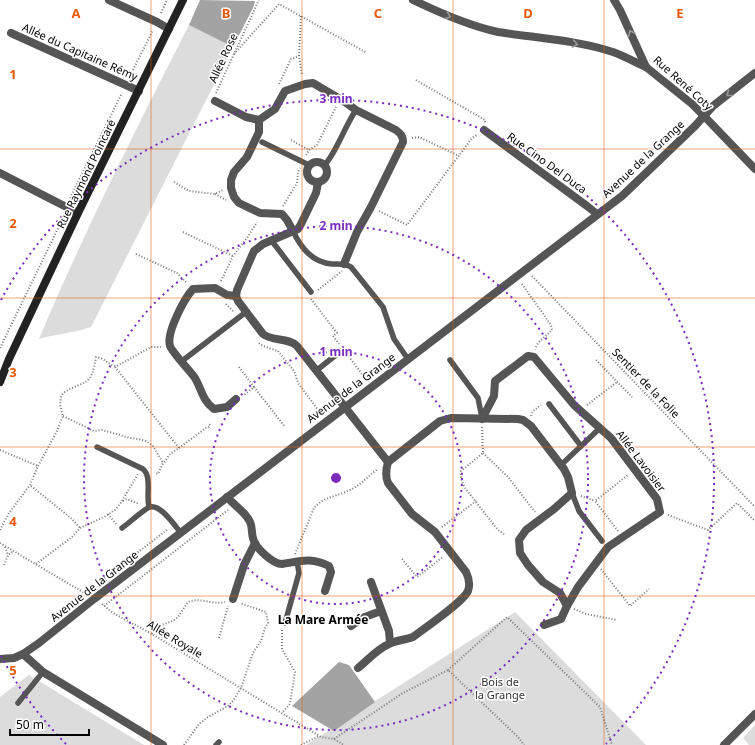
<svg xmlns="http://www.w3.org/2000/svg" width="755" height="745" font-family="'Noto Sans',sans-serif">
<style>
.green{fill:#dcdcdc}
.water{fill:#a3a3a3}
.lines{fill:none;stroke-linecap:round;stroke-linejoin:round}
.path{stroke:#777;stroke-width:2;stroke-dasharray:1 2;stroke-linecap:butt}
.service{stroke:#555;stroke-width:5.5}
.minor{stroke:#555;stroke-width:8}
.tertiary{stroke:#555;stroke-width:8}
.secondary{stroke:#222;stroke-width:8}
.oneway{stroke:#999}
.grid{fill:none;stroke:#e8590c;stroke-width:1;stroke-opacity:0.55}
.ring{fill:none;stroke:#7b2cbf;stroke-width:2;stroke-dasharray:2 4}
.labels{text-anchor:middle;stroke-width:3;stroke-linejoin:round;paint-order:stroke}
.street-label{font-size:11px;fill:#000;stroke:#fff}
.park-label{font-size:11px;fill:#333;stroke:#fff}
.neighbourhood-label{font-size:12px;font-weight:bold;fill:#000;stroke:#fff}
.grid-label{font-size:13px;text-anchor:middle;font-weight:bold;fill:#e8590c;stroke:#fff;stroke-width:3;stroke-linejoin:round;paint-order:stroke}
.centre{fill:#7b2cbf;stroke:#fff;stroke-width:2}
.ring-label{font-size:12px;text-anchor:middle;font-weight:bold;fill:#7b2cbf;stroke:#fff;stroke-width:3;stroke-linejoin:round;paint-order:stroke}
</style>
<rect width="100%" height="100%" fill="#fff"/>
<g class="green">
<path d="M 189,25 L 233,47 L 91,327 C 74,333 56,334 39,339 C 84,232 136,129 189,25 Z"/>
<path d="M 515,612 L 646,745 L 306,745 Z"/>
<path d="M 29,675 L 144,745 L 0,745 L 0,697 Z"/>
<path d="M 755,725 L 755,745 L 749,745 L 743,738 Z"/>
</g>
<g class="water">
<path d="M 200,0 L 255,1 L 253,8 L 233,47 L 189,25 Z"/>
<path d="M 339,662 L 349,665 L 375,702 L 334,731 L 292,706 Z"/>
</g>
<g class="lines">
<g class="path">
<path d="M 161,13 L 167,0"/>
<path d="M 301,16 L 299,56 L 302,75"/>
<path d="M 234,54 L 279,4 L 367,53"/>
<path d="M 129,78 L 153,30"/>
<path d="M 416,80 L 485,120 L 485,123"/>
<path d="M 279,84 L 291,59 L 299,56"/>
<path d="M 216,93 L 259,0"/>
<path d="M 412,138 L 419,137 L 459,156"/>
<path d="M 291,140 L 309,150"/>
<path d="M 306,155 L 309,150 L 317,145 L 336,107"/>
<path d="M 174,182 L 189,191 L 215,194 L 223,190"/>
<path d="M 215,194 L 226,200"/>
<path d="M 70,198 L 122,93"/>
<path d="M 283,206 L 297,183 L 298,172 L 300,168"/>
<path d="M 379,211 L 407,225 L 472,138 L 477,135"/>
<path d="M 183,232 L 233,256"/>
<path d="M 136,254 L 177,273 L 187,283"/>
<path d="M 532,276 L 755,507"/>
<path d="M 221,281 L 233,256 L 247,238 L 257,222"/>
<path d="M 522,284 L 551,325 L 552,330 L 538,343 L 535,349"/>
<path d="M 318,290 L 342,271"/>
<path d="M 311,299 L 337,333 L 333,336 L 339,344"/>
<path d="M 226,304 L 234,312"/>
<path d="M 259,343 L 263,346 L 278,351"/>
<path d="M 0,348 L 64,216"/>
<path d="M 278,351 L 294,371 L 298,383 L 318,410 L 320,413 L 327,409"/>
<path d="M 347,354 L 367,381"/>
<path d="M 596,360 L 632,397"/>
<path d="M 115,367 L 179,448 L 170,454 L 163,464"/>
<path d="M 239,367 L 254,387 L 244,395"/>
<path d="M 254,387 L 285,427"/>
<path d="M 587,405 L 617,382"/>
<path d="M 63,416 L 94,431 L 102,430 L 130,438 L 138,439 L 146,441 L 153,446 L 163,463 L 158,474 L 155,473"/>
<path d="M 531,416 L 533,411 L 541,405"/>
<path d="M 482,427 L 483,453 L 461,471 C 460,480 463,485 468,492 L 498,530 L 504,534"/>
<path d="M 179,448 L 206,428 L 209,427 L 210,425 L 209,424"/>
<path d="M 0,450 L 38,466"/>
<path d="M 483,453 L 508,477 L 535,512"/>
<path d="M 31,486 L 72,519 L 80,528"/>
<path d="M 581,496 L 595,501"/>
<path d="M 123,501 L 127,499 L 139,504"/>
<path d="M 108,514 L 116,524"/>
<path d="M 668,515 L 708,530 L 737,503 L 755,521"/>
<path d="M 442,527 L 476,501"/>
<path d="M 0,530 L 9,513 L 30,485 L 38,466 L 56,433 L 63,416 L 60,405 L 61,397 L 63,393 C 86,379 91,388 96,357 C 105,358 109,366 117,366 L 151,347 L 161,347"/>
<path d="M 618,531 L 595,501 L 628,475"/>
<path d="M 0,543 L 86,594"/>
<path d="M 5,547 L 8,555"/>
<path d="M 295,554 L 314,508 C 323,497 338,496 350,490 C 361,485 368,476 378,469"/>
<path d="M 402,559 L 417,577 L 443,557"/>
<path d="M 36,564 L 72,537 L 80,528 L 106,516 L 116,509 L 122,501 L 138,474"/>
<path d="M 4,565 L 8,555 L 14,551"/>
<path d="M 601,569 L 630,606 L 649,589"/>
<path d="M 102,580 L 168,529"/>
<path d="M 102,604 L 113,613 L 152,634 L 321,737 L 334,739 L 344,745"/>
<path d="M 104,606 L 228,510"/>
<path d="M 574,609 L 586,614 L 617,620"/>
<path d="M 282,630 L 282,649 L 295,672 L 290,704 L 282,713"/>
<path d="M 152,634 L 158,626 L 173,621 L 178,617 L 188,602 C 201,597 211,605 225,602"/>
<path d="M 219,638 L 228,606"/>
<path d="M 448,670 L 507,617 L 600,707 L 612,745"/>
<path d="M 334,739 L 403,693 L 448,670 L 518,737 L 524,745"/>
<path d="M 184,745 L 199,724 L 208,717 L 228,706 L 233,701 L 241,688 L 253,653 L 261,641 L 265,628 L 268,623 L 266,612 L 240,603"/>
<path d="M 301,745 L 319,736"/>
</g>
<g class="service">
<path d="M 262,142 L 309,165"/>
<path d="M 324,165 C 333,159 347,122 356,110"/>
<path d="M 293,231 C 301,248 312,262 332,264 C 339,264 345,263 351,267 L 383,307 L 394,339 L 408,359"/>
<path d="M 271,240 L 311,292"/>
<path d="M 450,360 L 478,398 L 482,418"/>
<path d="M 182,361 L 246,312"/>
<path d="M 317,370 L 341,351"/>
<path d="M 549,404 L 581,446"/>
<path d="M 97,447 L 143,469 C 152,477 146,494 149,507"/>
<path d="M 561,465 L 600,428"/>
<path d="M 572,493 L 579,511 L 602,541"/>
<path d="M 122,528 C 128,524 145,508 150,507 C 161,504 175,526 181,533"/>
<path d="M 285,623 L 299,573 L 297,561"/>
<path d="M 18,703 L 43,672"/>
<path d="M 216,745 L 219,742"/>
</g>
<g class="minor">
<path d="M 109,0 L 157,22 L 169,29"/>
<path d="M 413,0 C 440,13 469,26 498,32 C 536,38 576,40 613,52 C 624,56 635,62 646,67"/>
<path d="M 614,0 L 620,10 L 646,67 L 692,104 L 704,116"/>
<path d="M 11,33 L 139,91"/>
<path d="M 215,101 L 246,117 L 259,120"/>
<path d="M 259,120 L 275,109 L 285,91 L 305,84 L 313,83 L 345,102 L 356,110 L 396,130 C 401,134 403,136 403,142 L 371,207 L 357,232 L 344,264"/>
<path d="M 259,120 L 259,132 L 247,157 L 234,172 L 231,180 L 231,188 L 234,197 L 239,203 L 260,213 L 282,214 L 287,220 L 293,231"/>
<path d="M 484,130 L 587,206 L 597,214"/>
<circle cx="317" cy="172" r="10"/>
<path d="M 0,173 L 78,213"/>
<path d="M 318,183 L 316,193 L 301,224 L 298,229 L 263,244 L 254,251 L 237,290 L 236,296 L 238,301 L 263,334 C 273,342 288,337 297,346 L 388,462 C 386,469 385,476 388,483 L 412,514 L 435,532 L 466,572 C 469,578 470,585 468,591 C 463,602 425,628 413,637 C 405,640 396,640 389,644 C 377,649 368,660 358,668"/>
<path d="M 236,296 L 227,295 L 215,288 L 193,289 C 184,299 166,333 170,346 C 172,352 190,371 195,378 C 202,390 202,400 214,409 L 227,407 L 236,399"/>
<path d="M 482,419 L 494,396 L 495,381 L 528,356 L 534,357 L 574,405 L 611,438 L 657,499 L 660,512 L 608,547 L 578,587 L 567,606"/>
<path d="M 388,462 L 440,421 L 451,418 L 518,419 L 523,420 L 531,426 L 564,469 L 568,477 L 572,493 L 554,509 L 526,530 L 519,540 L 520,553 L 528,565 L 543,582 L 560,593 L 567,606 L 561,619 L 544,625"/>
<path d="M 227,497 C 234,505 244,511 249,520 C 253,526 251,532 253,538 C 255,548 273,564 282,564 C 301,561 311,557 329,566 L 331,572 L 325,591"/>
<path d="M 371,582 L 389,631 L 390,643"/>
<path d="M 233,599 L 244,565 L 255,543"/>
<path d="M 351,626 L 362,618 L 381,611"/>
<path d="M 23,654 L 43,672 L 163,745"/>
<path d="M 724,745 L 755,714"/>
</g>
<g class="tertiary">
<path d="M 704,116 L 755,169"/>
<path d="M 0,659 L 14,658 L 23,654 L 39,643 L 94,599 L 622,196 L 695,126 L 713,106 L 755,73"/>
</g>
<path class="secondary" d="M 0,382 L 9,359 L 78,213 L 183,0"/>
</g>
<defs><path id="oneway-chevron" d="M-2-3.5L2.5 0L-2 3.5" fill="none" stroke-width="1.6" stroke-linecap="round" stroke-linejoin="round"/></defs>
<g class="oneway">
<use href="#oneway-chevron" transform="translate(448 16) rotate(22)"/>
<use href="#oneway-chevron" transform="translate(631 33) rotate(-115)"/>
<use href="#oneway-chevron" transform="translate(575 44) rotate(11)"/>
<use href="#oneway-chevron" transform="translate(729 94) rotate(142)"/>
</g>
<path class="grid" d="M 151,0 L 151,745M 302,0 L 302,745M 453,0 L 453,745M 604,0 L 604,745M 0,149 L 755,149M 0,298 L 755,298M 0,447 L 755,447M 0,596 L 755,596"/>
<g class="ring">
<circle cx="336" cy="478" r="126"/>
<circle cx="336" cy="478" r="252"/>
<path d="M66 744A379 379 0 0 1 1 656M1 300A379 379 0 1 1 606 744"/>
</g>
<g class="labels">
<g class="street-label">
<text transform="translate(80 52) rotate(24)" y="4">Allée du Capitaine Rémy</text>
<text transform="translate(223 58) rotate(-65)" y="4">Allée Rose</text>
<text transform="translate(683 83) rotate(42)" y="4">Rue René Coty</text>
<text transform="translate(643 159) rotate(-43)" y="4">Avenue de la Grange</text>
<text transform="translate(547 163) rotate(36)" y="4">Rue Cino Del Duca</text>
<text transform="translate(86 174) rotate(-64)" y="4">Rue Raymond Poincaré</text>
<text transform="translate(646 383) rotate(46)" y="4">Sentier de la Folie</text>
<text transform="translate(351 388) rotate(-37)" y="4">Avenue de la Grange</text>
<text transform="translate(641 461) rotate(53)" y="4">Allée Lavoisier</text>
<text transform="translate(94 586) rotate(-38)" y="4">Avenue de la Grange</text>
<text transform="translate(175 639) rotate(31)" y="4">Allée Royale</text>
</g>
<g class="park-label">
<text x="500" y="686">Bois de<tspan x="500" dy="13">la Grange</tspan></text>
</g>
<g class="neighbourhood-label">
<text x="323" y="624">La Mare Armée</text>
</g>
</g>
<g class="grid-label">
<text x="76" y="18">A</text>
<text x="226" y="18">B</text>
<text x="378" y="18">C</text>
<text x="528" y="18">D</text>
<text x="680" y="18">E</text>
<text x="13" y="79">1</text>
<text x="13" y="228">2</text>
<text x="13" y="377">3</text>
<text x="13" y="526">4</text>
<text x="13" y="675">5</text>
</g>
<circle cx="336" cy="478" r="6" class="centre"/>
<g class="ring-label">
<text x="336" y="103">3 min</text>
<text x="336" y="230">2 min</text>
<text x="336" y="356">1 min</text>
</g>
<path d="M10 729v6h79v-6" fill="none" stroke="#000000" stroke-width="2"/>
<text x="16" y="729" font-size="12" fill="#000000" stroke="#ffffff" stroke-width="3" paint-order="stroke">50 m</text>
</svg>
